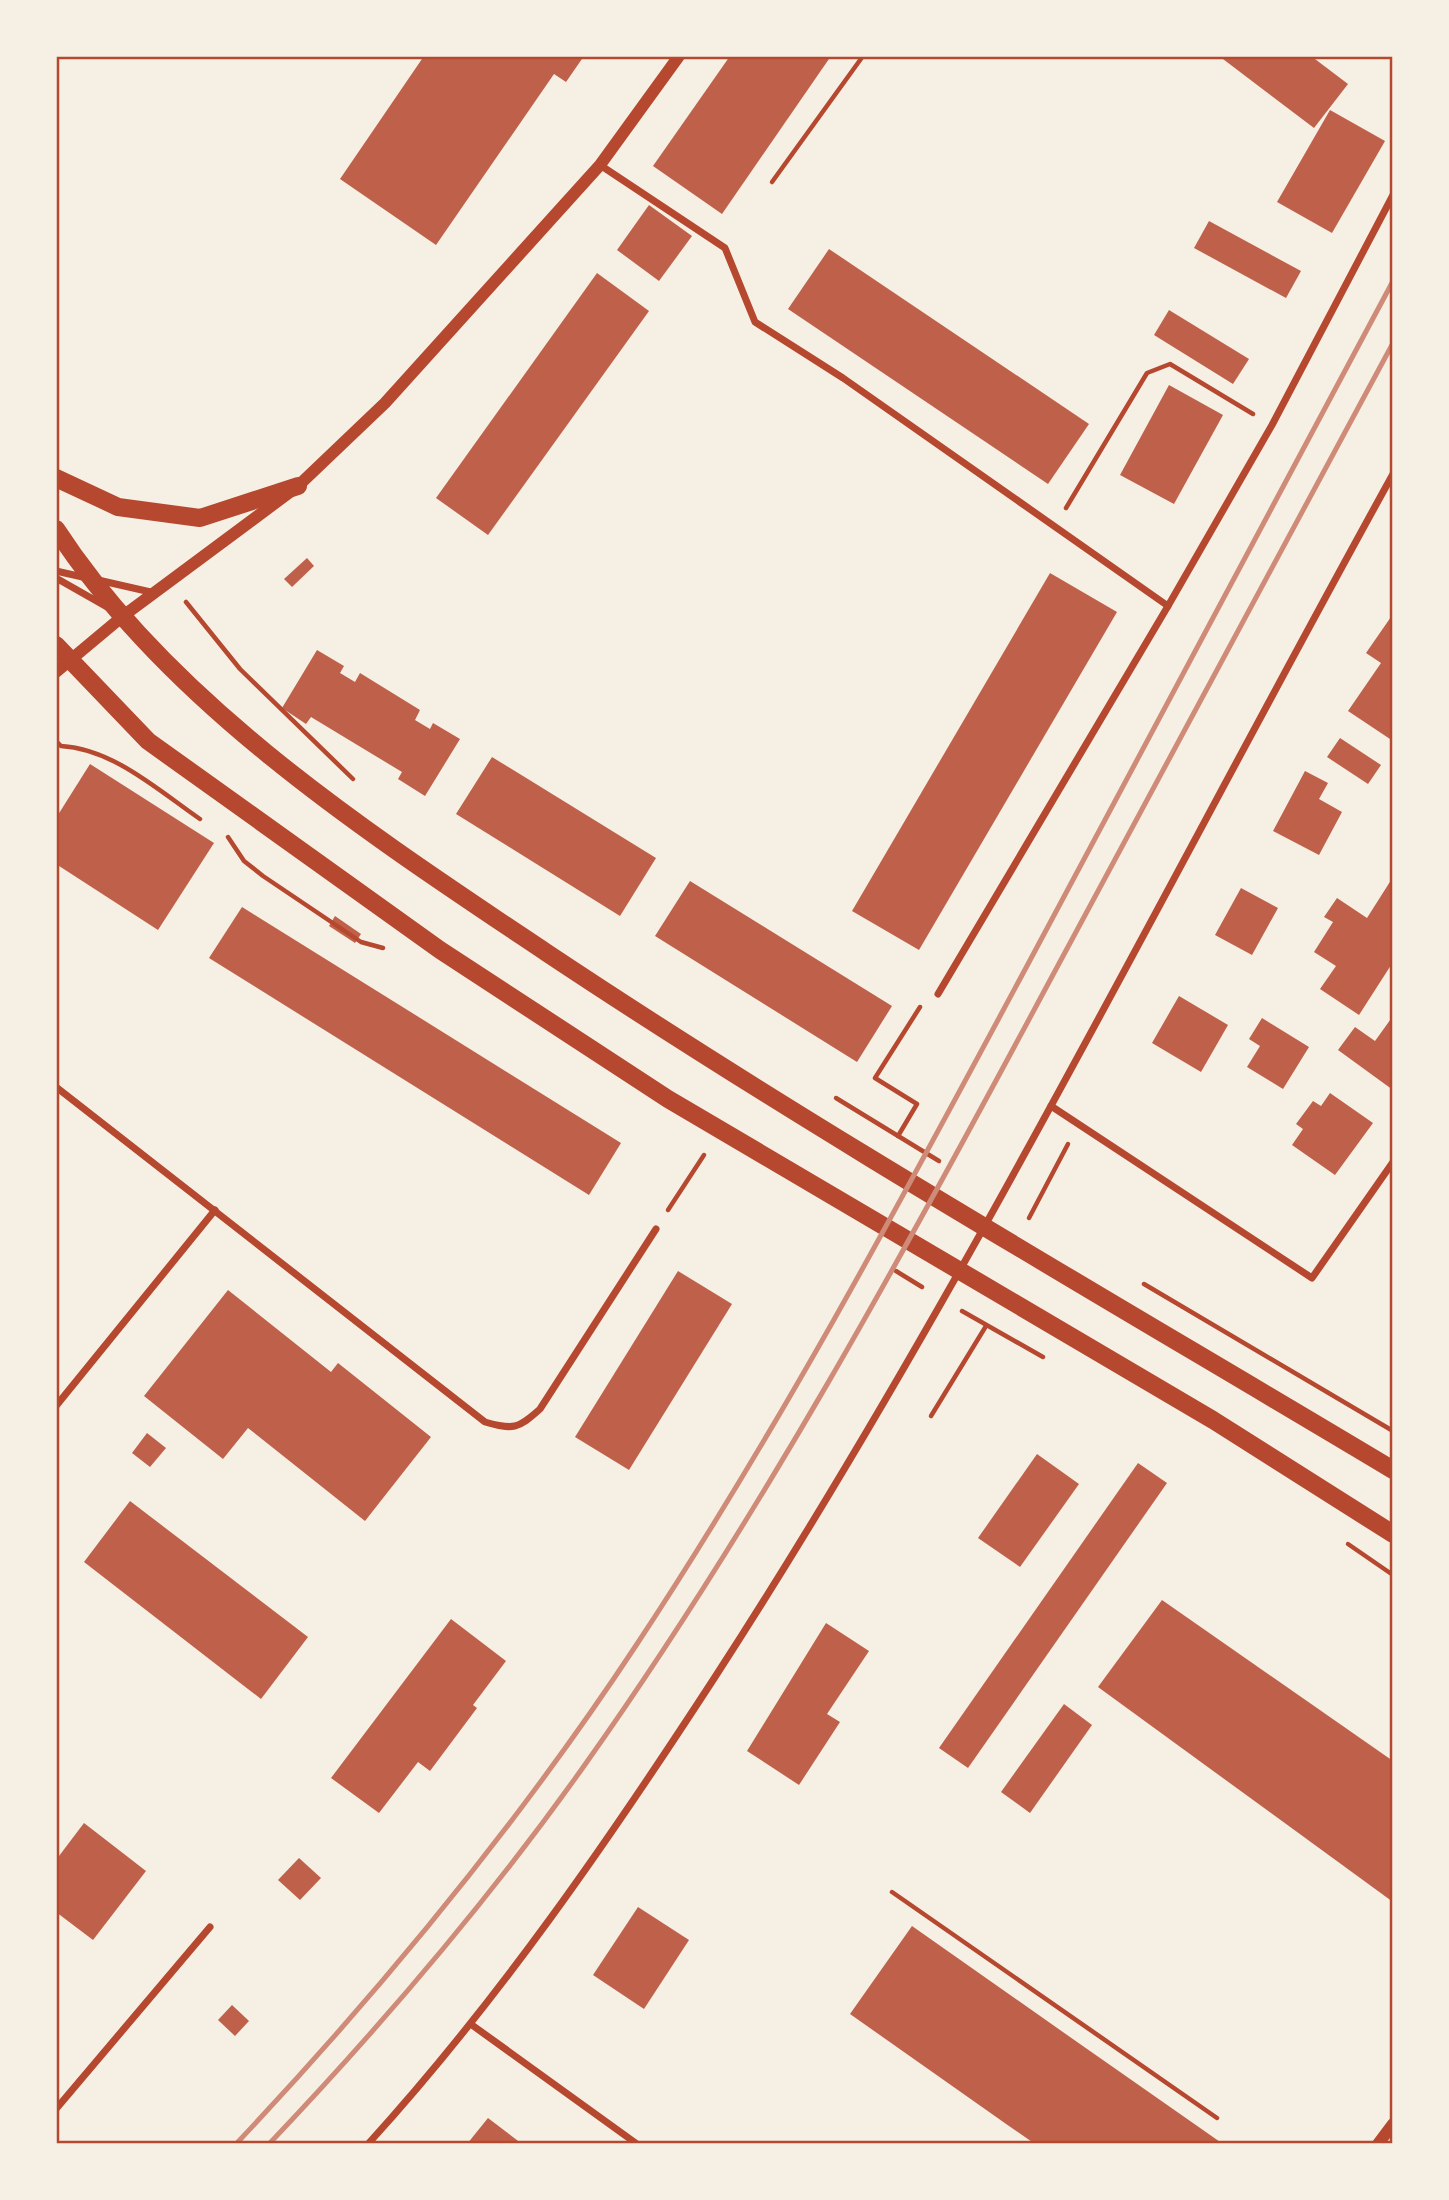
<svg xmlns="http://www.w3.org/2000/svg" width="1449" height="2200" font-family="Manrope,sans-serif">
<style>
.building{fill:#bf614a}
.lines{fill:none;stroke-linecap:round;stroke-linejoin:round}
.path{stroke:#b5482f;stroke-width:4.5}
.minor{stroke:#b5482f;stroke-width:7}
.tertiary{stroke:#b5482f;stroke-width:12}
.primary{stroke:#b5482f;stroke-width:18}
.rail{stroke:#cf8b77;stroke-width:5}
.neatline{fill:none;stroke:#b5482f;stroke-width:2.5}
</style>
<rect width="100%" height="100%" fill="#f6efe4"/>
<g class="building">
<path d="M 424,56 L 584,56 L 566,82 L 554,74 L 436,245 L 340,179 Z"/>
<path d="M 730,56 L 831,56 L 722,214 L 653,166 Z"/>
<path d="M 1219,56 L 1311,56 L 1348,84 L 1314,128 Z"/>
<path d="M 1330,110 L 1385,141 L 1332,233 L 1277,202 Z"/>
<path d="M 649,205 L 692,236 L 659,281 L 617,250 Z"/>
<path d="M 1209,221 L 1301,271 L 1286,298 L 1194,248 Z"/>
<path d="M 829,249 L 1089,424 L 1048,484 L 788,309 Z"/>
<path d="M 597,273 L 649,311 L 488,535 L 436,498 Z"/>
<path d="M 1169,310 L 1249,359 L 1233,384 L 1154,335 Z"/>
<path d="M 1169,385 L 1223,415 L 1174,504 L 1120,475 Z"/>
<path d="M 307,558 L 314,566 L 292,587 L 284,579 Z"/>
<path d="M 1050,573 L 1117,612 L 919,950 L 852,911 Z"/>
<path d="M 1393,614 L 1393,741 L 1348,711 L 1381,663 L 1366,653 Z"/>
<path d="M 317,650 L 344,666 L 340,673 L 355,682 L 360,673 L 420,710 L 415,720 L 430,729 L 433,723 L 460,739 L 425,796 L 398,779 L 402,772 L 311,717 L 306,724 L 282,708 Z"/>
<path d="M 1340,738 L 1381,765 L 1368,784 L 1327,757 Z"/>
<path d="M 492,757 L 656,858 L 620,916 L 456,814 Z"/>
<path d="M 90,764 L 214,843 L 158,930 L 56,864 L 56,818 Z"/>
<path d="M 1305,771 L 1328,783 L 1319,799 L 1342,812 L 1319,855 L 1273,831 Z"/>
<path d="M 1393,877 L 1393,962 L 1359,1015 L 1320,989 L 1336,966 L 1314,952 L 1333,922 L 1324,917 L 1337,898 L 1367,918 Z"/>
<path d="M 690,881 L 892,1006 L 857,1062 L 655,936 Z"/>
<path d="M 1241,888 L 1278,908 L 1252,955 L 1215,935 Z"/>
<path d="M 242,907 L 621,1143 L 589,1195 L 209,958 Z"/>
<path d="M 335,916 L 361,934 L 355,943 L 329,926 Z"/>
<path d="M 1179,996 L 1228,1025 L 1201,1072 L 1152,1043 Z"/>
<path d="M 1393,1016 L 1393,1090 L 1338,1050 L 1355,1027 L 1375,1041 Z"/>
<path d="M 1262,1018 L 1309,1047 L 1283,1089 L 1247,1067 L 1260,1046 L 1249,1039 Z"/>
<path d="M 1330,1093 L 1373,1123 L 1335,1175 L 1292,1145 L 1303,1129 L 1296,1124 L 1313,1101 L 1321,1106 Z"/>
<path d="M 678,1271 L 732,1304 L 629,1470 L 575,1437 Z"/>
<path d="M 228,1290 L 331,1372 L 338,1363 L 431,1437 L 365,1521 L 248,1428 L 223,1459 L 144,1396 Z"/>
<path d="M 147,1433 L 166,1448 L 150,1467 L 132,1453 Z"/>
<path d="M 1037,1454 L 1079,1484 L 1020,1567 L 978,1538 Z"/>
<path d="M 1138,1463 L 1167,1483 L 968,1768 L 939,1748 Z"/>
<path d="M 130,1501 L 308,1637 L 261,1699 L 84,1562 Z"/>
<path d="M 1162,1600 L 1393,1761 L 1393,1902 L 1098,1687 Z"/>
<path d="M 451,1619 L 506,1661 L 473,1705 L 477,1708 L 430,1771 L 418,1762 L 379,1813 L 331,1778 Z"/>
<path d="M 826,1623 L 869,1651 L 827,1714 L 840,1722 L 799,1785 L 747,1751 Z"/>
<path d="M 1064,1704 L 1092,1725 L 1030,1813 L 1001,1792 Z"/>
<path d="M 84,1823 L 146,1871 L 93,1940 L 56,1912 L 56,1860 Z"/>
<path d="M 299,1858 L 321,1878 L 300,1900 L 278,1880 Z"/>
<path d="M 638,1907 L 689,1940 L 644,2009 L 593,1975 Z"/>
<path d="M 912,1926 L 1070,2037 L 1223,2144 L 1035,2144 L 1009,2126 L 850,2014 Z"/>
<path d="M 232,2005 L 249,2021 L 235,2036 L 218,2020 Z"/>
<path d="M 488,2118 L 522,2144 L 467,2144 Z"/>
</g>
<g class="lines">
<g class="path">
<path d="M 772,182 L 863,56"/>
<path d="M 1066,508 L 1147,373 L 1170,364 L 1253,414"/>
<path d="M 186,602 L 240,669 L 353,779"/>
<path d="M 56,741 L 61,746 C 113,749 158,790 200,819"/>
<path d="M 228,837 L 244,861 L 263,876 L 361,942 L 383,948"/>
<path d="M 836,1098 L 939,1161"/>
<path d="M 898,1136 L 917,1104 L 875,1078 L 920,1007"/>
<path d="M 668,1210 L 704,1155"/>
<path d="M 1029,1218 L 1068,1144"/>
<path d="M 896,1271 L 922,1287"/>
<path d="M 1144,1284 L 1393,1431"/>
<path d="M 962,1311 L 1043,1357"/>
<path d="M 931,1416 L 986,1326"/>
<path d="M 1348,1544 L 1393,1575"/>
<path d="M 892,1892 L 1217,2118"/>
</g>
<g class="minor">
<path d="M 600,165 L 725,248 L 755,322 L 843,378 L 1168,606"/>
<path d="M 56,571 L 87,578"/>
<path d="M 56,578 L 107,607"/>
<path d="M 98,580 L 155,593"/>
<path d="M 938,994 L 1168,606 L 1272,425 L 1393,195"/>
<path d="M 56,1087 L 485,1422 C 513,1430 518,1429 540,1409 L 656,1229"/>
<path d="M 1051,1106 L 1312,1278 L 1393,1162"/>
<path d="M 56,1406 L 215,1210"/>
<path d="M 472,2025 L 637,2144"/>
<path d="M 56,2109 L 210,1927"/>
<path d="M 368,2144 C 499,2000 609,1840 715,1677 C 966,1290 1170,877 1393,474"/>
</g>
<g class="tertiary">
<path d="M 56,672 L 123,616 L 298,486 L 385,403 L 600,165 L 679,56"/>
<path d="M 1378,2144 L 1393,2124"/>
</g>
<g class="primary">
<path d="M 56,478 L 118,507 L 200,518 L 298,486"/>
<path d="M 56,529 C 171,706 374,837 547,953 C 822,1136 1109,1300 1393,1470"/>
<path d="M 56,645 L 148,741 L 440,950 L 668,1099 L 1213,1420 L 1393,1534"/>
</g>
<g class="rail">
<path d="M 236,2144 C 383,1988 519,1823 637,1644 C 781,1426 904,1195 1028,964 C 1150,737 1271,509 1393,281"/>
<path d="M 269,2144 C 382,2025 489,1900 584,1766 C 760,1518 905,1251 1048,984 C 1163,770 1278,557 1393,343"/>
</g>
</g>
<rect width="1449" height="2200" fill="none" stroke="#f6efe4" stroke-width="116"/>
<rect x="58" y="58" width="1333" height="2084" class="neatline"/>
</svg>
